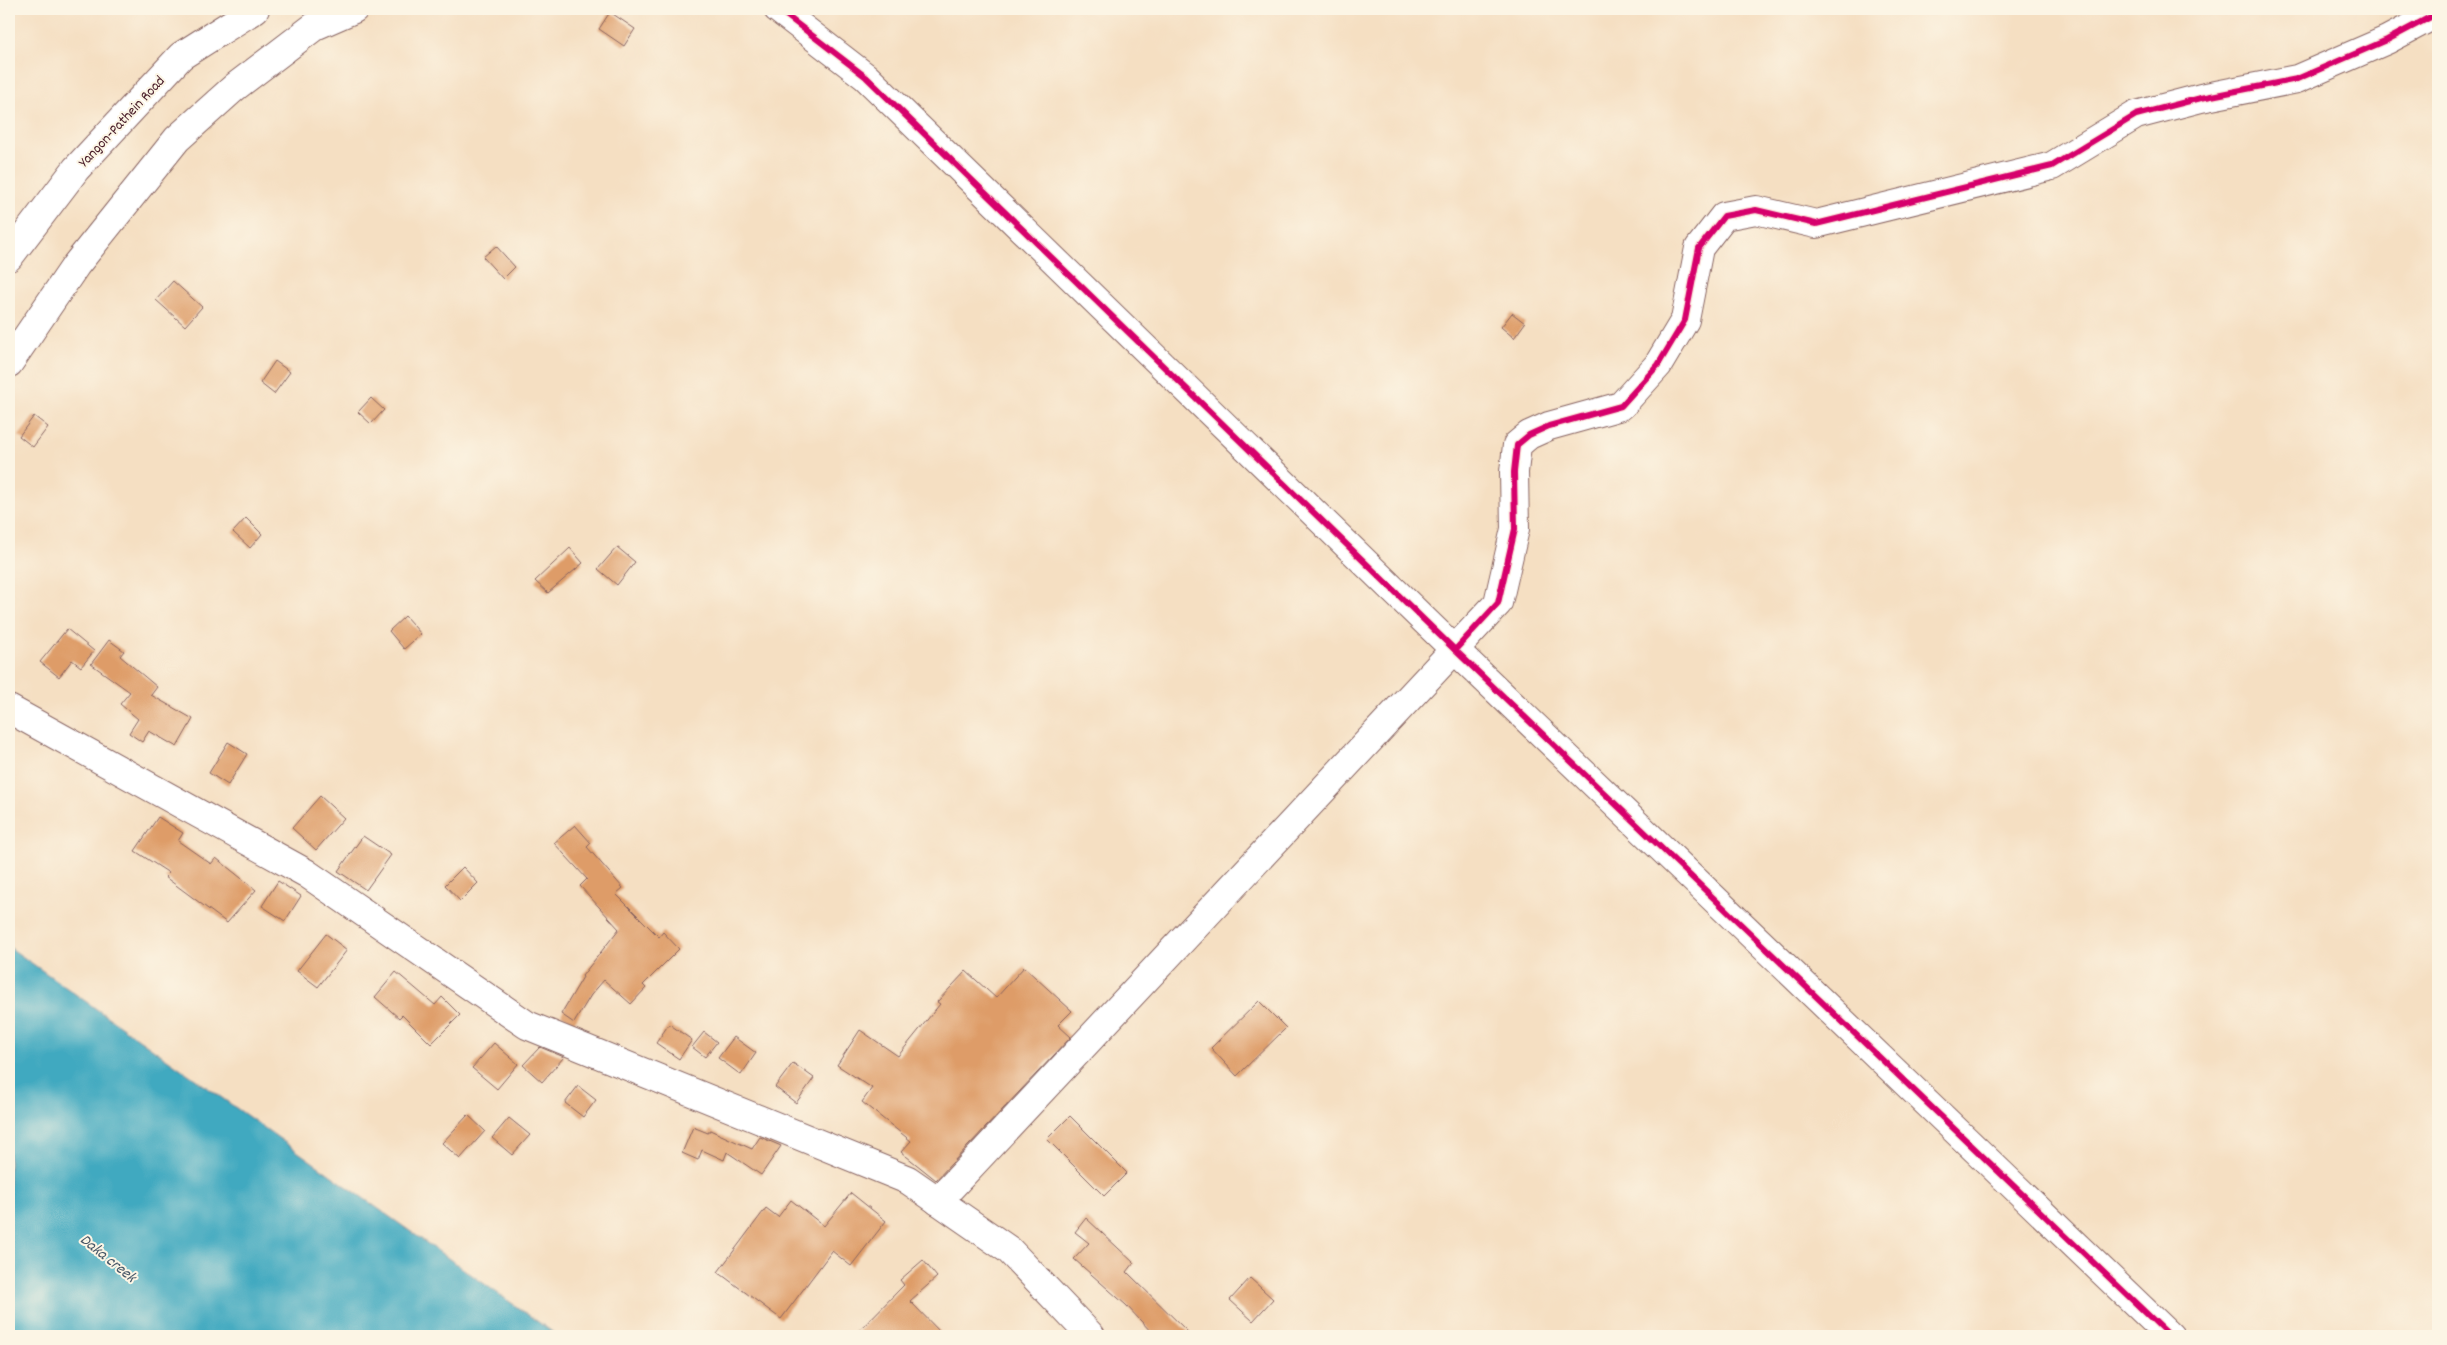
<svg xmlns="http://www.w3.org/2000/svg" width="2447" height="1345" font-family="Dekko,sans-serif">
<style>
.water{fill:#41a9c0;stroke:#466476}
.building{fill:#de9c68}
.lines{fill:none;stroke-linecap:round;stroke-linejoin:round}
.minor-casing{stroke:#866260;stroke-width:30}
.highway-casing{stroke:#866260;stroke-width:30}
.minor{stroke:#fff;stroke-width:28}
.highway{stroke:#fff;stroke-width:28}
.cycleway-casing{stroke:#fcf5e5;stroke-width:9}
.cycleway{stroke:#d6006c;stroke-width:6}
.labels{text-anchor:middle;stroke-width:4;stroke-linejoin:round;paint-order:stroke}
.street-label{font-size:15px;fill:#4a1f2b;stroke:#fcf5e5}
.water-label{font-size:16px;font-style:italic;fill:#465667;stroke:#fcf5e5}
</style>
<rect width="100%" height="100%" fill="#fcf5e5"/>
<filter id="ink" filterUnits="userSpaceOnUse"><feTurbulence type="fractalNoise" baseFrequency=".02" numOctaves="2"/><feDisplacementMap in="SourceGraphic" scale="10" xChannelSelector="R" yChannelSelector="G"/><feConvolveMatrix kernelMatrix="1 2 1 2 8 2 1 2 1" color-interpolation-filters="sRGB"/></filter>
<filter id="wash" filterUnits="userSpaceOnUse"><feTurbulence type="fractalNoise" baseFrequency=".0096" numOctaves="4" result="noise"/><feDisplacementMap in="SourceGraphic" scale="20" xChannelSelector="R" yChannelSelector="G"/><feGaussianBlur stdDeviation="1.12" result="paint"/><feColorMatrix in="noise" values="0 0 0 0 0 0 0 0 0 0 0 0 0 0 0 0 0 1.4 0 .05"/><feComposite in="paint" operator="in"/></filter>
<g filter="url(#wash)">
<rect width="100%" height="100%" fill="#f5dfc2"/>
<path class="water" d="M 9,947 L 558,1336 L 9,1336 Z"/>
<g id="blocks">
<g class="building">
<path d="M 610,12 L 635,29 L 624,46 L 599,29 Z"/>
<path d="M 496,246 L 515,267 L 503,279 L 483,257 Z"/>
<path d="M 173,281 L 202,307 L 185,326 L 156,300 Z"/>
<path d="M 1512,313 L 1525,323 L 1514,338 L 1501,327 Z"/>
<path d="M 275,361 L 290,372 L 274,394 L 260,383 Z"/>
<path d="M 371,398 L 384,410 L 371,424 L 358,412 Z"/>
<path d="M 34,416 L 48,427 L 33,447 L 19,436 Z"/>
<path d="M 246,518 L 262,534 L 250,548 L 233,532 Z"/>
<path d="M 617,547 L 635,562 L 617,585 L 598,569 Z"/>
<path d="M 570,548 L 583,563 L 548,593 L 535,581 Z"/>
<path d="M 405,616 L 421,634 L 404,649 L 389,631 Z"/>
<path d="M 67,629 L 94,651 L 81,667 L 72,660 L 59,677 L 40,662 Z"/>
<path d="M 109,640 L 124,651 L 120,656 L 157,687 L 151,695 L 193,719 L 177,747 L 149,731 L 142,742 L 129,733 L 138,719 L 120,704 L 130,692 L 91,664 Z"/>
<path d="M 228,742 L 247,754 L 228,785 L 209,773 Z"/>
<path d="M 320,796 L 344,818 L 316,850 L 292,828 Z"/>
<path d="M 158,817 L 183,833 L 178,841 L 211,864 L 216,858 L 256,890 L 227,923 L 165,877 L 169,873 L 135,851 Z"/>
<path d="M 575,825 L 591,843 L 587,847 L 623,888 L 616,894 L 659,937 L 663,932 L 679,949 L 643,985 L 646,988 L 631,1004 L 604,980 L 591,995 L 574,1023 L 561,1014 L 583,977 L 582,976 L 619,929 L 580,886 L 587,879 L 554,843 Z"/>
<path d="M 363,836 L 391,855 L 366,890 L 338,871 Z"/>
<path d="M 463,867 L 478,883 L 460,901 L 445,885 Z"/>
<path d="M 278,881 L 301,896 L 285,921 L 262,906 Z"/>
<path d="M 326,934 L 347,950 L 318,987 L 297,971 Z"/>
<path d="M 1024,967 L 1072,1011 L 1058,1025 L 1071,1037 L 936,1180 L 901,1152 L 911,1141 L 862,1102 L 872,1088 L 837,1065 L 860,1030 L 898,1056 L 940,1004 L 937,1002 L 966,971 L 996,998 Z"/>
<path d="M 396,972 L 435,1005 L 442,997 L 460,1015 L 431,1044 L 402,1015 L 399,1018 L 375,997 Z"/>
<path d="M 1259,1001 L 1286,1028 L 1237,1076 L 1211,1048 Z"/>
<path d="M 669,1024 L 692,1040 L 679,1059 L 656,1043 Z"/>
<path d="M 704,1032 L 717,1042 L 705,1057 L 692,1047 Z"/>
<path d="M 734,1037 L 756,1053 L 741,1075 L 718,1058 Z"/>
<path d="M 494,1043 L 518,1064 L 497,1089 L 472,1068 Z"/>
<path d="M 540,1047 L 564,1057 L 542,1082 L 523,1065 Z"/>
<path d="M 793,1063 L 814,1078 L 796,1103 L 775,1087 Z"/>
<path d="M 578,1086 L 596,1100 L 583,1117 L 565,1103 Z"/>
<path d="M 468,1115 L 485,1131 L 460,1159 L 442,1143 Z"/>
<path d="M 1070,1116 L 1127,1173 L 1104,1196 L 1047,1139 Z"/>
<path d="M 509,1118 L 530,1135 L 512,1155 L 492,1138 Z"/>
<path d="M 693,1127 L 708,1133 L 710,1130 L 752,1149 L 760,1137 L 781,1146 L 761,1175 L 727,1152 L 724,1160 L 702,1150 L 698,1160 L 682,1153 Z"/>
<path d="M 851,1193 L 886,1221 L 851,1266 L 832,1251 L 781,1319 L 718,1272 L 766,1208 L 778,1217 L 791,1200 L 824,1226 Z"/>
<path d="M 1086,1218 L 1134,1263 L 1127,1272 L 1192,1336 L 1155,1336 L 1126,1305 L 1074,1259 L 1089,1243 L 1075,1232 Z"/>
<path d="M 923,1260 L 937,1277 L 910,1301 L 944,1336 L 854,1336 L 904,1285 L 900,1280 Z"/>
<path d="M 1250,1278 L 1273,1299 L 1253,1321 L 1230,1300 Z"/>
</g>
</g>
</g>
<g filter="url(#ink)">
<use href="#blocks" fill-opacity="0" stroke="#866260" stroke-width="1"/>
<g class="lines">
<defs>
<g id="minor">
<path d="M 778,9 L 866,77 L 1455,650 L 2170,1336"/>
<path d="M 9,363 L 76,265 L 177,139 L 235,87 L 315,26 L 354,9"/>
<path d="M 9,709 L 306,873 L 527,1025 L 908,1180 L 1009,1250 L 1091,1336"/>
<path d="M 938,1201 L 1498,603 L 1515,529 L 1514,472 L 1517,445 L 1529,435 L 1549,426 L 1621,406 L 1658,365 L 1685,320 L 1699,248 L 1724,216 L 1756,210 L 1816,224 L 2052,166 L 2136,115 L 2201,98 L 2297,79 L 2387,40 L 2438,13"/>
</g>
<path id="highway" d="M 9,257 L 76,169 L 181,56 L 255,9"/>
</defs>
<use href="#minor" class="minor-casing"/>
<use href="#highway" class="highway-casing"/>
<use href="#minor" class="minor"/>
<use href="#highway" class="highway"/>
<defs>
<g id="cycleway">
<path d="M 778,9 L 866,77 L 1455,650 L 2170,1336"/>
<path d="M 1455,650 L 1498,603 L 1515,529 L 1514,472 L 1517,445 L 1529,435 L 1549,426 L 1621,406 L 1658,365 L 1685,320 L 1699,248 L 1724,216 L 1756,210 L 1816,224 L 2052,166 L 2136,115 L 2201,98 L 2297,79 L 2387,40 L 2438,13"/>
</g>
</defs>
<use href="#cycleway" class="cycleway-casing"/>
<use href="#cycleway" class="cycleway"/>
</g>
</g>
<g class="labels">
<g class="street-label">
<text transform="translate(121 121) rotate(-47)" y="5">Yangon-Pathein Road</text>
</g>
<g class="water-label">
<text transform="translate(109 1257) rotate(39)" y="6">Daka creek</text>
</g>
</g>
<rect width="2447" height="1345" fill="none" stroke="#fcf5e5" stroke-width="30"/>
</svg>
